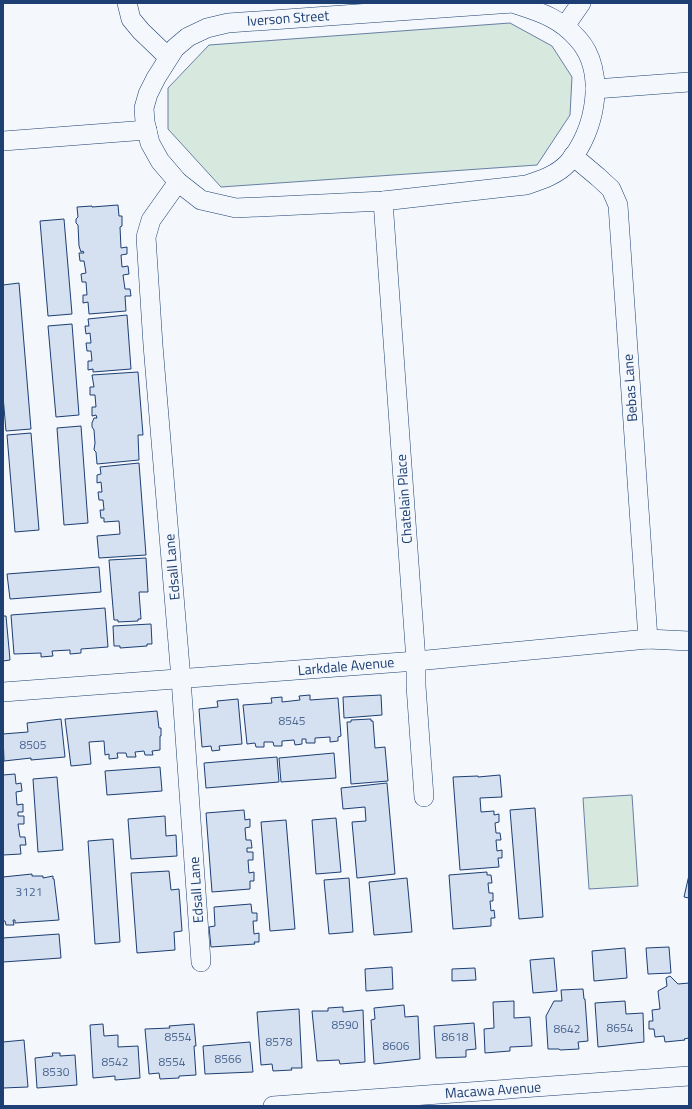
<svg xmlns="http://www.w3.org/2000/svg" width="692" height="1109" font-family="'Titillium Web',sans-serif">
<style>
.green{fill:#d7e8df;stroke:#687fa3}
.building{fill:#d5e0f0;stroke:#1d3f73}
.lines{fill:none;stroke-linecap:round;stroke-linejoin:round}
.street-casing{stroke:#1d3f73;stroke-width:20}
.street{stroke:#f4f7fb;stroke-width:19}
.labels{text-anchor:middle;stroke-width:3;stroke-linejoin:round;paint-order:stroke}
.number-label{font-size:12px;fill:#4b6792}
.street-label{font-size:14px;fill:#1d3f73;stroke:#f4f7fb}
</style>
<rect width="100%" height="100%" fill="#f4f7fb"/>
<g class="green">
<path d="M 510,23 L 552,46 L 572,77 L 570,115 L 537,165 L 221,187 L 168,129 L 168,88 L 209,45 Z"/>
<path d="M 632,795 L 638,886 L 589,889 L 583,798 Z"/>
</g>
<g class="building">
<path d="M 118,205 L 119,216 L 122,216 L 122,226 L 120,227 L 121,248 L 127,247 L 127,254 L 121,255 L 122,267 L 128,266 L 129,274 L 123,275 L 125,289 L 130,289 L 131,296 L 125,296 L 126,311 L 89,314 L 88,302 L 83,303 L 83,295 L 87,295 L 86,282 L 82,282 L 81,274 L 86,273 L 84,261 L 80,261 L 79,253 L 84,253 L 83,251 L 81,252 L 79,246 L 78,225 L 76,223 L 76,219 L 78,217 L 77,207 L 92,206 L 92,207 Z"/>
<path d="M 64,219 L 72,314 L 48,316 L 40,221 Z"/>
<path d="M 19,283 L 31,429 L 6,431 L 3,396 L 3,285 Z"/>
<path d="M 127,315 L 131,369 L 93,372 L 93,369 L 88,370 L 88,361 L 92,361 L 91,351 L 87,351 L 86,343 L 91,343 L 90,333 L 86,334 L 85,326 L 89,326 L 88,319 Z"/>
<path d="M 72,324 L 79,415 L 56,417 L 48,326 Z"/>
<path d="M 138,372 L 143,435 L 138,435 L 139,460 L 97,464 L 96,452 L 94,450 L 95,443 L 94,430 L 92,427 L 92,423 L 94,418 L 97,418 L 96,415 L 92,416 L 92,407 L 96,407 L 95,395 L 90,395 L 90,387 L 94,387 L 92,375 Z"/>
<path d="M 81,426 L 88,523 L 64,525 L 57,428 Z"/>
<path d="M 31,433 L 39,530 L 15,532 L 7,435 Z"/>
<path d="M 139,463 L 146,555 L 99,558 L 97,536 L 120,534 L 119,521 L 104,522 L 104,518 L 101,518 L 100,510 L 104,510 L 103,500 L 99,500 L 98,492 L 102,492 L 101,482 L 97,483 L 97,475 L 101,474 L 100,467 Z"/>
<path d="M 146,558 L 148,592 L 139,592 L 141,619 L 138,619 L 138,621 L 118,622 L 118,620 L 114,620 L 109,560 Z"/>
<path d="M 99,567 L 101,592 L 10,599 L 7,574 Z"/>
<path d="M 105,608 L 108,647 L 81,649 L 81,653 L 70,654 L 70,650 L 52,651 L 53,656 L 41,657 L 41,653 L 14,654 L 11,615 Z"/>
<path d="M 3,616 L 6,616 L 10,660 L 3,661 Z"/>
<path d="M 151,624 L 152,644 L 147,644 L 147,646 L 120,648 L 120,646 L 114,646 L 113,626 Z"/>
<path d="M 310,695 L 310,700 L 338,698 L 341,736 L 338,737 L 338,741 L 330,742 L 330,737 L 315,738 L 315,743 L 306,743 L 306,739 L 302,739 L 302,744 L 295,745 L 294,740 L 282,741 L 282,746 L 274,746 L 273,742 L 264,742 L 264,747 L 256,747 L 255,743 L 247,744 L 243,705 L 272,703 L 271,698 L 282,697 L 282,702 L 300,700 L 299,696 Z"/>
<path d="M 381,695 L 382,715 L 344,718 L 343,697 Z"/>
<path d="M 238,699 L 242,744 L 219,746 L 220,750 L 212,751 L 211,746 L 202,747 L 199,709 L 218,707 L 217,701 Z"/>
<path d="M 157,711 L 159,728 L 161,728 L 161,736 L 160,736 L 160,750 L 152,751 L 153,755 L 145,755 L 144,751 L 135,752 L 136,757 L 127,757 L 126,753 L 117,753 L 118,758 L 109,759 L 109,754 L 105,755 L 104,741 L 89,742 L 91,764 L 71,766 L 65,719 Z"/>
<path d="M 61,719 L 65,757 L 31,760 L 31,758 L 4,761 L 3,734 L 28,732 L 27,723 Z"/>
<path d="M 371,719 L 371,721 L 373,721 L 375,748 L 385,747 L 388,781 L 351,784 L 347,722 L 351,722 L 351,720 Z"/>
<path d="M 334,753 L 336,778 L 281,782 L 279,758 Z"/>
<path d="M 277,757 L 279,782 L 206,788 L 204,763 Z"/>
<path d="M 160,767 L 162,791 L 107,795 L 105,771 Z"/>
<path d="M 15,774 L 16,784 L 21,783 L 22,791 L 16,792 L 17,805 L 23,804 L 23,812 L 18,812 L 18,816 L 24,816 L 24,824 L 18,824 L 20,837 L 25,837 L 26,845 L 20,845 L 21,854 L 3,855 L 3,775 Z"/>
<path d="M 500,775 L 502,797 L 480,798 L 481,812 L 494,811 L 494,815 L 499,814 L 499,822 L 495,823 L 496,833 L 500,833 L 501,840 L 496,840 L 497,851 L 502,850 L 502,858 L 498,858 L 499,867 L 460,870 L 453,777 L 478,776 L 478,777 Z"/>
<path d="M 57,777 L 63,850 L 38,852 L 33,779 Z"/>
<path d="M 387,783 L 395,874 L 357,878 L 352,822 L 366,821 L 365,807 L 343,809 L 341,788 Z"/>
<path d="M 535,808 L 543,917 L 519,919 L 510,810 Z"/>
<path d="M 244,810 L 245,820 L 250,819 L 250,827 L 245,828 L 246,840 L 251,840 L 252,848 L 247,848 L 247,852 L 253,852 L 253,860 L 248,860 L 249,873 L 254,872 L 254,881 L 250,881 L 250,889 L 212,892 L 206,813 Z"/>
<path d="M 165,816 L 166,836 L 176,835 L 177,856 L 131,859 L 128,819 Z"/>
<path d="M 336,818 L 341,872 L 316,874 L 312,820 Z"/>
<path d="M 286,820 L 295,929 L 270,931 L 261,822 Z"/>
<path d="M 113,839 L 120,942 L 95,944 L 88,841 Z"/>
<path d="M 169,871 L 171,890 L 179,889 L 182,931 L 174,932 L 175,950 L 137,953 L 131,873 Z"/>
<path d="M 487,872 L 487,875 L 491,875 L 492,883 L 488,883 L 489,893 L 493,893 L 493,901 L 490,901 L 491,911 L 494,910 L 495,918 L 491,918 L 491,926 L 453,929 L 449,875 Z"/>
<path d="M 32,874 L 32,876 L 43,876 L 43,878 L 53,876 L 53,879 L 54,879 L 59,920 L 15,923 L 15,920 L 13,920 L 14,925 L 6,925 L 5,921 L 3,921 L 3,877 Z"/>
<path d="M 689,875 L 689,898 L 684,897 Z"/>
<path d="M 349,878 L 353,932 L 329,934 L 324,880 Z"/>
<path d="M 407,878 L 412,932 L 374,935 L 369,882 Z"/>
<path d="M 251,904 L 252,913 L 257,913 L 257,921 L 253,921 L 254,934 L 259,933 L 259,942 L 254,942 L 255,944 L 211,947 L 209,927 L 215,926 L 214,907 Z"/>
<path d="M 59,934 L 61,958 L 3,962 L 3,938 Z"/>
<path d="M 669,947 L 671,973 L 648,974 L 646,948 Z"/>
<path d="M 625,948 L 627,978 L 594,981 L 592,951 Z"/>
<path d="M 554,958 L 557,991 L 533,993 L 530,960 Z"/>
<path d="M 392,967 L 393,989 L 366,991 L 365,969 Z"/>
<path d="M 475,968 L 476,980 L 452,981 L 452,969 Z"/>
<path d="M 670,976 L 678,984 L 689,983 L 689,1038 L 684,1039 L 685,1040 L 665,1042 L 664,1036 L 655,1037 L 654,1029 L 649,1029 L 649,1021 L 653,1021 L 652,1010 L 660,1009 L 658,991 L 667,986 L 666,978 Z"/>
<path d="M 583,989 L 584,999 L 585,999 L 588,1041 L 578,1042 L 579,1049 L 560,1050 L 559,1049 L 548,1049 L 546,1016 L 554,1001 L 562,1001 L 561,990 Z"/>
<path d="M 514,1001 L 514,1018 L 530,1017 L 532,1046 L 510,1047 L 510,1051 L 485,1053 L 484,1029 L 494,1028 L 493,1002 Z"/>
<path d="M 625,1001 L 626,1014 L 643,1013 L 644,1042 L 598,1047 L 595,1003 Z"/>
<path d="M 404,1005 L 405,1017 L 418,1016 L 420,1059 L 374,1064 L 371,1020 L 375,1019 L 374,1008 Z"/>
<path d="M 343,1007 L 343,1012 L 363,1010 L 365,1062 L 340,1064 L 339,1060 L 317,1061 L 312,1011 L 328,1011 L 328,1008 Z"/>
<path d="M 299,1009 L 302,1068 L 291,1068 L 292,1070 L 273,1071 L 272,1064 L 261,1065 L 257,1012 Z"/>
<path d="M 474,1023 L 476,1049 L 466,1050 L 466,1057 L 436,1058 L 434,1026 Z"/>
<path d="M 103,1024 L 104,1036 L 118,1035 L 118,1047 L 138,1046 L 140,1078 L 115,1080 L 115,1076 L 93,1078 L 90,1025 Z"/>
<path d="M 194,1024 L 196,1046 L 194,1046 L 196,1075 L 179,1076 L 179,1078 L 160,1079 L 159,1073 L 149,1074 L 145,1029 L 170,1028 L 169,1026 Z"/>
<path d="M 24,1040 L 28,1087 L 3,1088 L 3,1042 Z"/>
<path d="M 250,1042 L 253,1072 L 205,1074 L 203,1046 Z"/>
<path d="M 52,1053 L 60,1053 L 60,1056 L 75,1055 L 77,1085 L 37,1088 L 35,1058 L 53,1056 Z"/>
</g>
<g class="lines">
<defs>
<g id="street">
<path d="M 127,3 L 131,19 L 141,31 L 168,57"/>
<path d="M 512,3 C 539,12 559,17 578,39 C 607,71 596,132 568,163 C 557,175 541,180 526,185 L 383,201 L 236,208 L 201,200 L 178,182 L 160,161 L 150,143 L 145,122 L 144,108 L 148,94 L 156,78 L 175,48 L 188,37 L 207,28 L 228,23 Z"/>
<path d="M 565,26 L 581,3"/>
<path d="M 595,89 L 689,82"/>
<path d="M 3,141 L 147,130"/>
<path d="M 573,156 L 598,177 L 611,189 L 618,205 L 648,639"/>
<path d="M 178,182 L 151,220 L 146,237 L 153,345 L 181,679 L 201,962"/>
<path d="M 383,201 L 416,661 L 416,686 L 424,797"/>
<path d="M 3,692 L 416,661 L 648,639 L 689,641"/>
<path d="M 273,1106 L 689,1076"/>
</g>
</defs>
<use href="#street" class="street-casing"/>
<use href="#street" class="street"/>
</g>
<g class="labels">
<g class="number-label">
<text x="292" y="725">8545</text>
<text x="33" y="749">8505</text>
<text x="29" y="896">3121</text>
<text x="345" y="1029">8590</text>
<text x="620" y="1032">8654</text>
<text x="567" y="1033">8642</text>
<text x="178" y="1041">8554</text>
<text x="455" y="1041">8618</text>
<text x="279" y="1046">8578</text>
<text x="396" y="1050">8606</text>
<text x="228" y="1063">8566</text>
<text x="115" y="1066">8542</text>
<text x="172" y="1066">8554</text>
<text x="56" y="1076">8530</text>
</g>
<g class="street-label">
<text transform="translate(288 18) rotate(-4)" y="5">Iverson Street</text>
<text transform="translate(630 388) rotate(-94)" y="5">Bebas Lane</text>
<text transform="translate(404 499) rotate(-94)" y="5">Chatelain Place</text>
<text transform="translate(172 567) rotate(-95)" y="5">Edsall Lane</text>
<text transform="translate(346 666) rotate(-5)" y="5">Larkdale Avenue</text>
<text transform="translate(196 890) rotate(-94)" y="5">Edsall Lane</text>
<text transform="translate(493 1090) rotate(-4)" y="5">Macawa Avenue</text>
</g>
</g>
<rect width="692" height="1109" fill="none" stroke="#1d3f73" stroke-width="8"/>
</svg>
